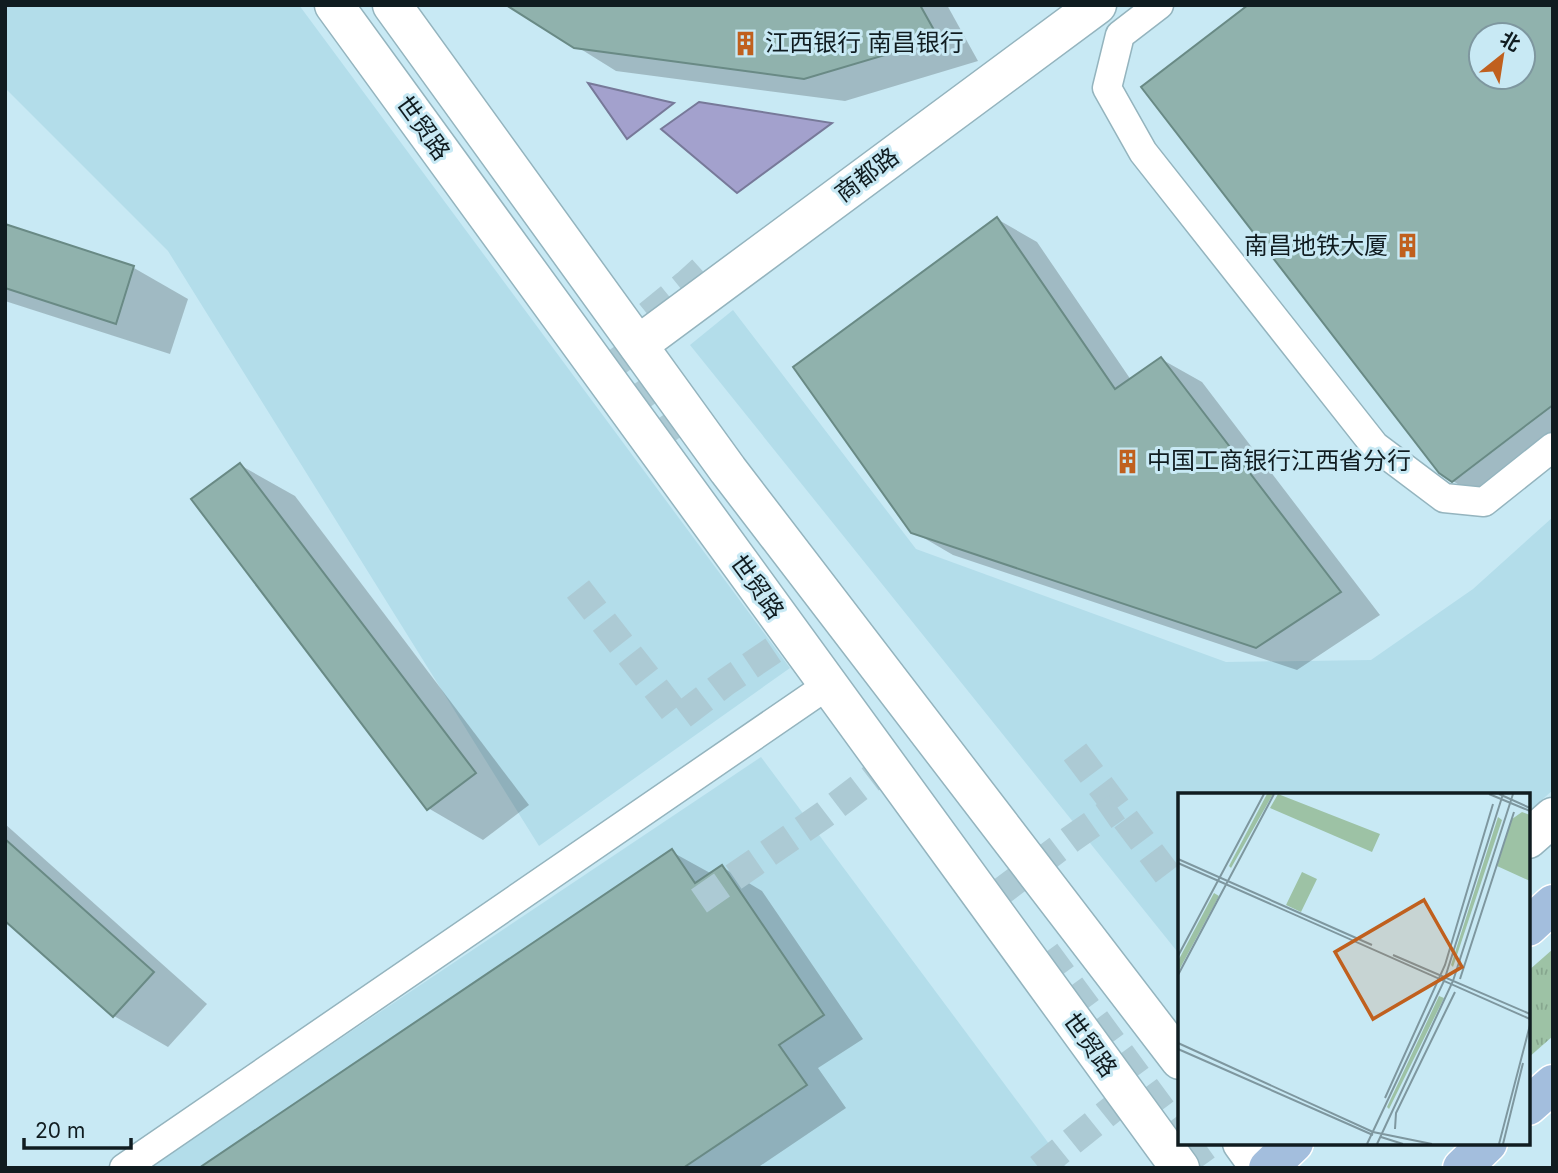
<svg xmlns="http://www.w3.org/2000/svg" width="1558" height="1173" font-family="Inter,'Noto Sans SC',sans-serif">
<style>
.built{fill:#b3ddea}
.park{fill:url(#park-tufts)}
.water{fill:#a3a1cd;stroke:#777999;stroke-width:2}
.shadow{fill:#0003;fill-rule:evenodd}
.building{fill:#90b2ad;stroke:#698a85;stroke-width:2;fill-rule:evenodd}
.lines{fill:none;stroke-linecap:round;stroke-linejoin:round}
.street-tunnel{stroke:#accad4;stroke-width:28;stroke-dasharray:28 14;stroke-linecap:butt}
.street-casing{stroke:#94b4be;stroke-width:31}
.secondary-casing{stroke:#94b4be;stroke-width:41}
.primary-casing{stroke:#fff;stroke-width:41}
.street{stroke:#fff;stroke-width:28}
.secondary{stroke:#fff;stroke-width:38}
.primary{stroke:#a3bedd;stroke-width:38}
.labels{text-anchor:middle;stroke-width:6;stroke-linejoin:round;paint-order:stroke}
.poi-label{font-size:24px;fill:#101c20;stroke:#c8e9f4;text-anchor:start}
.street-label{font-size:24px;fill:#101c20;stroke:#c8e9f4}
.inset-road{fill:none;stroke:#7e979f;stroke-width:2}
.view{fill:#c0601e;fill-opacity:0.15;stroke:#c0601e;stroke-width:3.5}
.inset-edge{fill:none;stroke:#101c20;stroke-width:3.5}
</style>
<defs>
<pattern id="park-tufts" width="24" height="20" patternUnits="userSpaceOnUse" patternTransform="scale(1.75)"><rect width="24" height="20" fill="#9dc2a5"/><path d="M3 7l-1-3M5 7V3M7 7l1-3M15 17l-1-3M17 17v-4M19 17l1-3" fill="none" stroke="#86a68e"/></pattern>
</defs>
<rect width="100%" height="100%" fill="#c8e9f4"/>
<g class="built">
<path d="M 5,5 L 299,5 L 790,668 L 539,846 L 168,251 L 5,88 Z"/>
<path d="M 733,310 L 916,549 L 1226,662 L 1371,660 L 1473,589 L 1553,517 L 1553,790 L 1528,812 L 1528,795 L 1180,795 L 1180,955 L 690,345 Z"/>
<path d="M 761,757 L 1067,1168 L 147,1168 Z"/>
</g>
<path class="park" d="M 1553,949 L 1553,1036 L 1528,1058 L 1528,971 Z"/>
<g class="water">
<path d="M 588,83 L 674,103 L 627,139 Z"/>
<path d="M 699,102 L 832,123 L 737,193 L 661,129 Z"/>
</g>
<g class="shadow">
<path d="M 510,5 L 947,5 L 978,61 L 845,101 L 616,71 Z"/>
<path d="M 1553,5 L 1460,477 L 1553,406 L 1553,457 L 1492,504 L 1451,480 L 1143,88 ZM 1481,35 L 1523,35 L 1523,77 L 1481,77 Z"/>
<path d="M 997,219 L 1037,242 L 1131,380 L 1161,359 L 1202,382 L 1380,615 L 1297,670 L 953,555 L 912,531 Z"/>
<path d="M 5,226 L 134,268 L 188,299 L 170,354 L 5,301 Z"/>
<path d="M 240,465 L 295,496 L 529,805 L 483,840 L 428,808 Z"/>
<path d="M 5,824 L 207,1004 L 168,1047 L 114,1016 L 5,918 Z"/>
<path d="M 672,852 L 712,874 L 722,867 L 762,891 L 863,1039 L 818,1068 L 846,1108 L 757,1168 L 202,1168 Z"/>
</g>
<g class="building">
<path d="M 506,5 L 920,5 L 939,39 L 804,79 L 574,48 Z"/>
<path d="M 1248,5 L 1553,5 L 1553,405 L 1452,482 L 1439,473 L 1141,87 ZM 1481,35 L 1523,35 L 1523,77 L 1481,77 Z"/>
<path d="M 997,217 L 1115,389 L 1161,357 L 1341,592 L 1256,648 L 911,533 L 793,367 Z"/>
<path d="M 5,224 L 134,266 L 116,324 L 5,288 Z"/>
<path d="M 240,463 L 476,773 L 427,810 L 191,499 Z"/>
<path d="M 5,839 L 154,972 L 113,1017 L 5,921 Z"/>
<path d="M 672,849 L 695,883 L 722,865 L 824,1015 L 779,1045 L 807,1085 L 683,1168 L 199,1168 Z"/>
</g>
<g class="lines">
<g class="street-tunnel">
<path d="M 675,441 L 607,348 L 686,284 L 708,264"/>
<path d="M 578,589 L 679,718 L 726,682 L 809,626"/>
<path d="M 1075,752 L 1167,874"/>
<path d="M 1002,891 L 1071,839 L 1117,807"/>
<path d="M 699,901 L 825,814 L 902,755"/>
<path d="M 1046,952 L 1180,1134"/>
<path d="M 1187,1143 L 1205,1168"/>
<path d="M 1039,1168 L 1141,1086"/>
</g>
<defs>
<g id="street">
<path d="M 1159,5 L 1120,35 L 1107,88 L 1143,152 L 1375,446 L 1444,498 L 1484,502 L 1553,447"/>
<path d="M 124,1168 L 828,685"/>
</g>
<g id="secondary">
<path d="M 334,5 L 1180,1168"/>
<path d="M 392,5 L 728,470 L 1180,1060"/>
<path d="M 638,345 L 1097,5"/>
<path d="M 1528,839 L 1553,817"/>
<path d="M 1242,1143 L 1260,1168"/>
</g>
<g id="primary">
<path d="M 1528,927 L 1553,904"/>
<path d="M 1528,1106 L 1553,1084"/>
<path d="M 1268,1168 L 1294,1143"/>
<path d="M 1462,1168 L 1488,1143"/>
</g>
</defs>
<use href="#street" class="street-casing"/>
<use href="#secondary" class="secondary-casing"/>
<use href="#primary" class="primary-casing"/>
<use href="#street" class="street"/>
<use href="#secondary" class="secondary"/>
<use href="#primary" class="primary"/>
</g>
<defs>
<symbol id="building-bare" viewBox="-9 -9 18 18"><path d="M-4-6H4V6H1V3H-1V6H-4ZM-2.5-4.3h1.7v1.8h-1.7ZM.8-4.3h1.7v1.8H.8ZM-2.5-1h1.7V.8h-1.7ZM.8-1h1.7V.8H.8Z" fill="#c0601e" stroke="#c8e9f4" stroke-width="2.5" paint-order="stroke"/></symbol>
</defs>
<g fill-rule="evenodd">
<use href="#building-bare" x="728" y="26" width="35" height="35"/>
<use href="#building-bare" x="1390" y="228" width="35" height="35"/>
<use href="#building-bare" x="1110" y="444" width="35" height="35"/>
</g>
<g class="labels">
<g class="poi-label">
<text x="765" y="51">江西银行 南昌银行</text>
<text x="1388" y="254" text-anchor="end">南昌地铁大厦</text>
<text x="1147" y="469">中国工商银行江西省分行</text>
</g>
<g class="street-label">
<text transform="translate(423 128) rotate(54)" y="8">世贸路</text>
<text transform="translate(867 175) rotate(-37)" y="8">商都路</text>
<text transform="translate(757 587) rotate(54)" y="8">世贸路</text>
<text transform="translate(1090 1045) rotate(54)" y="8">世贸路</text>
</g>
</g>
<g transform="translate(1178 793)">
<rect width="352" height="352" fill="#c8e9f4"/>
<path d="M 89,1 L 95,1 L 53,75 L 51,73 ZM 100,1 L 202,41 L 194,59 L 92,15 ZM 320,24 L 324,27 L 275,174 L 273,172 ZM 124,79 L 139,86 L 123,119 L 108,112 ZM 36,100 L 41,103 L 0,179 L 0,168 ZM 261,203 L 266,205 L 211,316 L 209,314 Z" fill="#9dc2a5"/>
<path d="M 344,19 L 352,22 L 352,88 L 319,73 L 334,26 Z" fill="#9dc2a5"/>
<path class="inset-road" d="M 311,1 L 352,18M 321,1 L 352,15M 0,66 L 194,152M 0,70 L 352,226M 215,162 L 352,221M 0,163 L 86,1M 0,182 L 96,1M 282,186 L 336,19M 0,250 L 195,339 L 254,351M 0,256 L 195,342M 207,305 L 267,172 L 315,11M 217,336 L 218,320 L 277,199M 203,344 L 225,351M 189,351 L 266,188 L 325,1M 199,351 L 275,188 L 335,1M 321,351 L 352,232M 325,351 L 345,270"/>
<path class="view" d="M 246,107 L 284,174 L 195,226 L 157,159 Z"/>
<rect width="352" height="352" class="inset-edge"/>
</g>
<rect width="1558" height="1173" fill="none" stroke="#101c20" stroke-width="14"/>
<g transform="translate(1502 56) rotate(30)"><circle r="33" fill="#c8e9f4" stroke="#7e979f" stroke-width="2"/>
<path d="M0-5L12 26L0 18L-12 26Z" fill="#c0601e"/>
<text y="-10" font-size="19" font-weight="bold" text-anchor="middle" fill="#101c20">北</text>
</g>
<path d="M24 1138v10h107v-10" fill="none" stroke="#101c20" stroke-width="3.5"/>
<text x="35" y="1138" font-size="21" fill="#101c20" stroke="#c8e9f4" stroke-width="5" paint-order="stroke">20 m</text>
</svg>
